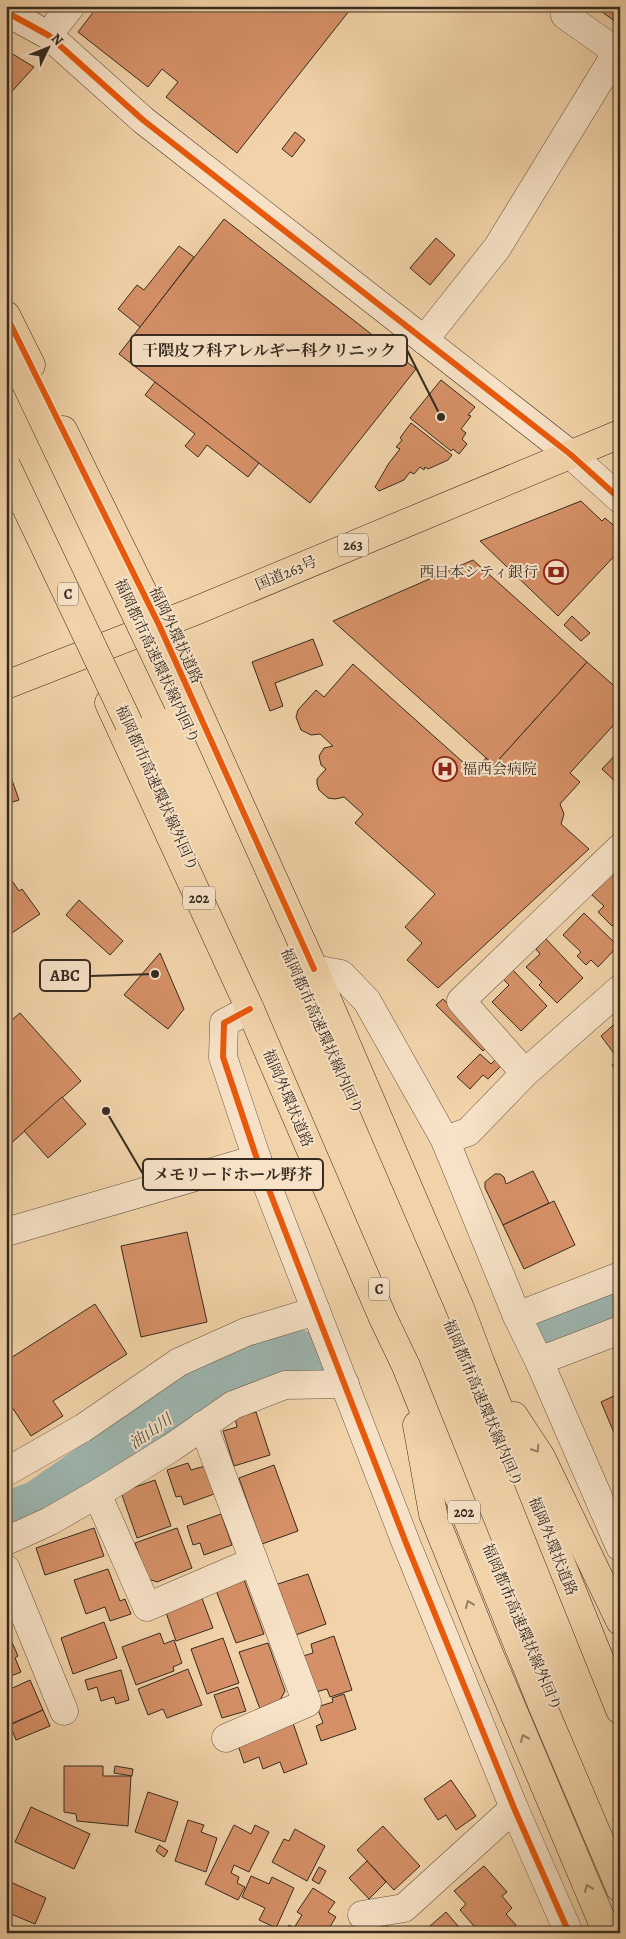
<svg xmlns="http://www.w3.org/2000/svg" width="626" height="1939" font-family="Alegreya,'Noto Serif JP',serif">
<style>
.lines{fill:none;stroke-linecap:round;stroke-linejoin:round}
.river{stroke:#9db6b1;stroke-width:56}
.building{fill:#d69067;stroke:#352b21}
.street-casing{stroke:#645543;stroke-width:29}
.secondary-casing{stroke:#352b21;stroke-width:29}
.highway-casing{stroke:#352b21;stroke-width:29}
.street{stroke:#f7e2c7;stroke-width:28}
.secondary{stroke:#f7e2c7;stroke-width:28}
.highway{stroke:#f2d3a9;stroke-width:28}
.highway-bridge-casing{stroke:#352b21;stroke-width:29;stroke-linecap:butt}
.highway-bridge{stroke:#f2d3a9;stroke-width:28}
.cycleway-casing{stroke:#f7e2c7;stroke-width:9}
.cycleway{stroke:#e8590c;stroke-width:6}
.oneway{stroke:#947f65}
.labels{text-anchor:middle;stroke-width:4;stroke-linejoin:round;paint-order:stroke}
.shield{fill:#f7e2c7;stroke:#6f6253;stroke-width:1}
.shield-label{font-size:14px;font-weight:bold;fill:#352b21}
.poi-label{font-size:15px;fill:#352b21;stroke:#f7e2c7;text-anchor:end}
.street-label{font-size:15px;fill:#352b21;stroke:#f7e2c7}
.water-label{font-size:16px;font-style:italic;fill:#4f4e45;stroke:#f7e2c7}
.leader{fill:none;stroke:#352b21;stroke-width:2}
.callout-dot{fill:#352b21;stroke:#f7e2c7;stroke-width:2}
.callout{fill:#f7e2c7;stroke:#352b21;stroke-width:2}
.callout-label{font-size:16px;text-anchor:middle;font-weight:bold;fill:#352b21}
</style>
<rect width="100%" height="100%" fill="#f2d3a9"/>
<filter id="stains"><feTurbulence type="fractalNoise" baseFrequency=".004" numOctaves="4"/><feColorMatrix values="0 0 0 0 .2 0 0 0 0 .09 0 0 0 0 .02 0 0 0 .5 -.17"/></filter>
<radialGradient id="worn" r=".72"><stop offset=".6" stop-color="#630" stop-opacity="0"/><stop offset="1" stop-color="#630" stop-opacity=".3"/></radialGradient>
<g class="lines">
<g class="river">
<path d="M 555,1324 L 620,1301"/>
<path d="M 6,1520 L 40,1508 L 213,1387 L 256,1362 L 299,1358"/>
</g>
</g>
<g class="building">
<path d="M 98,6 L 353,6 L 237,153 L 166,97 L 178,82 L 162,69 L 148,87 L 78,32 Z"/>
<path d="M 594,6 L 620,6 L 620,25 Z"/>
<path d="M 6,50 L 34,67 L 6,98 Z"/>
<path d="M 295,132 L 305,140 L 292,157 L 282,149 Z"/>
<path d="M 224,219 L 416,369 L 310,503 L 119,354 Z"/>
<path d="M 436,238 L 455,255 L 430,285 L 410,268 Z"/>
<path d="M 179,246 L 194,257 L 140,327 L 118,309 L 137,285 L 144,290 Z"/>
<path d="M 441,380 L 475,407 L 468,415 L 471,416 L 461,429 L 466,433 L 462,439 L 467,444 L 459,454 L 453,449 L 451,451 L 410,418 Z"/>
<path d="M 155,382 L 259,463 L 248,477 L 207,445 L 198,457 L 185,446 L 195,434 L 145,395 Z"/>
<path d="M 411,423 L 452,455 L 448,460 L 428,469 L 425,467 L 424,470 L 420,467 L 414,474 L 410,472 L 404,480 L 379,491 L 375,487 L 389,463 L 400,449 L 396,447 L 402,440 L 400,438 Z"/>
<path d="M 581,501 L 602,521 L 605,518 L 620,531 L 620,550 L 558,616 L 480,541 Z"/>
<path d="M 473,560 L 587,662 L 494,765 L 333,621 Z"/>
<path d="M 572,616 L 590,633 L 581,641 L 564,625 Z"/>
<path d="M 313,639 L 323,665 L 275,683 L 283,706 L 270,711 L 252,662 Z"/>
<path d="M 587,662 L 620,691 L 620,718 L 570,773 L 580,782 L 560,804 L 564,814 L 561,824 L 589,849 L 438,988 L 407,960 L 422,943 L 405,927 L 435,894 L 355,823 L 363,814 L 344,797 L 335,799 L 328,798 L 319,790 L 317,784 L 317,779 L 326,769 L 321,765 L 319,756 L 324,748 L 333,746 L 320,734 L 311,735 L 301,730 L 296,717 L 298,710 L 316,690 L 324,697 L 353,664 L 474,772 L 486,758 L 494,765 Z"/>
<path d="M 620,750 L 620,786 L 602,769 Z"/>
<path d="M 6,763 L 19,800 L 6,804 Z"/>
<path d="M 6,872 L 19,891 L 22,889 L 40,914 L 6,937 Z"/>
<path d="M 612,874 L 620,881 L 620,925 L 616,922 L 612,926 L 598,912 L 604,906 L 592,895 Z"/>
<path d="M 79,900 L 123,941 L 110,955 L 66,915 Z"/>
<path d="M 584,913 L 618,946 L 598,967 L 591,960 L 586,965 L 577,956 L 581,952 L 563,935 Z"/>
<path d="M 546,939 L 583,978 L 557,1003 L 539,985 L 542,982 L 526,967 L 540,954 L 536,949 Z"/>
<path d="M 160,953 L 184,1009 L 168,1029 L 124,995 Z"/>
<path d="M 512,969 L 547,1006 L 521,1031 L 492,1002 L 509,985 L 502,978 Z"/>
<path d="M 443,999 L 489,1044 L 483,1051 L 436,1005 Z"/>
<path d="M 20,1013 L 81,1081 L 8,1146 L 6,1025 Z"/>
<path d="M 620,1019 L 620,1074 L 612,1065 L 619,1060 L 601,1036 Z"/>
<path d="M 480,1054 L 491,1064 L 497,1058 L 503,1064 L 488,1079 L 483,1075 L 470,1089 L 457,1077 Z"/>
<path d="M 62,1097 L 86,1124 L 48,1158 L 24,1131 Z"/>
<path d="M 533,1171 L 549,1203 L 503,1225 L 485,1188 L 485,1182 L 495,1174 L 500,1174 L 504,1177 L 506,1184 Z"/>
<path d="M 554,1201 L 575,1245 L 524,1269 L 503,1225 Z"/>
<path d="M 187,1232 L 207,1322 L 141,1337 L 121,1246 Z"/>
<path d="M 95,1304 L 127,1354 L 53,1401 L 63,1416 L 31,1436 L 6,1398 L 6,1361 Z"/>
<path d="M 620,1393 L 620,1447 L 601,1402 Z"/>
<path d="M 256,1412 L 270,1455 L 234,1466 L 223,1431 L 237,1427 L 235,1417 Z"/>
<path d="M 188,1463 L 191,1470 L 205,1466 L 214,1494 L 184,1505 L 181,1496 L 176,1497 L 167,1470 Z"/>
<path d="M 274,1465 L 298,1531 L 262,1544 L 239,1478 Z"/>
<path d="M 155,1480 L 171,1526 L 137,1538 L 121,1492 Z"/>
<path d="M 221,1514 L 232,1545 L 204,1555 L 200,1543 L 193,1545 L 187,1526 Z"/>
<path d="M 94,1528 L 104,1556 L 45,1575 L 36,1548 Z"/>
<path d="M 177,1528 L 192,1568 L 157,1582 L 148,1579 L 135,1543 Z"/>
<path d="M 108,1569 L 120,1601 L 125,1599 L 131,1614 L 110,1621 L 105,1607 L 86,1614 L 74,1580 Z"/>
<path d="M 242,1574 L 264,1634 L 236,1643 L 214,1585 Z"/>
<path d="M 308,1574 L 326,1624 L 293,1636 L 275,1585 Z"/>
<path d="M 200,1593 L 213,1628 L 176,1641 L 164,1607 Z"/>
<path d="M 104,1622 L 117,1658 L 73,1674 L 61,1638 Z"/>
<path d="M 8,1633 L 18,1656 L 15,1658 L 21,1672 L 6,1678 L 6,1634 Z"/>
<path d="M 160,1633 L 164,1644 L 174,1640 L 182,1663 L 173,1667 L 174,1671 L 136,1685 L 122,1647 Z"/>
<path d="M 334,1636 L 352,1690 L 330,1697 L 327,1689 L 312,1693 L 300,1657 L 313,1653 L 311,1644 Z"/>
<path d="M 223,1638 L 239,1683 L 207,1694 L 191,1649 Z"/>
<path d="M 268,1643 L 285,1691 L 279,1702 L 260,1709 L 239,1652 Z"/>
<path d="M 188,1669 L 202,1705 L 167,1718 L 163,1709 L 148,1715 L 138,1689 Z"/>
<path d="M 121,1670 L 129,1700 L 116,1704 L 114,1697 L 101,1701 L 97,1687 L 88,1690 L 85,1680 Z"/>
<path d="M 30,1680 L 43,1710 L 6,1726 L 6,1691 Z"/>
<path d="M 238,1687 L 246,1711 L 222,1718 L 214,1695 Z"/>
<path d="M 344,1694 L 356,1729 L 321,1741 L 316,1726 L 323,1723 L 317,1707 L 333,1702 L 332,1698 Z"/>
<path d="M 43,1710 L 50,1726 L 16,1740 L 10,1725 Z"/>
<path d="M 292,1720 L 307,1764 L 284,1773 L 280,1762 L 263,1769 L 259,1757 L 244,1763 L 236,1739 Z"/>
<path d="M 64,1766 L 103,1766 L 103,1776 L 131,1776 L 128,1826 L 77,1821 L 76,1814 L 64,1812 Z"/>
<path d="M 115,1766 L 133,1769 L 132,1776 L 114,1773 Z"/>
<path d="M 451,1780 L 476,1816 L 456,1830 L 446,1815 L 438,1820 L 424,1799 Z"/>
<path d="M 148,1792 L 178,1802 L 165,1842 L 135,1832 Z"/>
<path d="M 31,1807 L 90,1834 L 74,1869 L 15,1842 Z"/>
<path d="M 188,1820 L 204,1825 L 201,1832 L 217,1838 L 206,1872 L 175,1861 Z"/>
<path d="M 234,1825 L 251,1834 L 255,1825 L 269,1832 L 249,1872 L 234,1865 L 231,1873 L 239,1877 L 237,1883 L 245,1887 L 238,1900 L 205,1884 Z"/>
<path d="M 383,1826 L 420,1866 L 394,1890 L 357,1850 Z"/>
<path d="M 295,1829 L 325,1846 L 307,1881 L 272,1862 L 284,1839 L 289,1841 Z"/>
<path d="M 159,1845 L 168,1851 L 164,1857 L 156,1851 Z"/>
<path d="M 367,1861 L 386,1882 L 369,1899 L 349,1878 Z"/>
<path d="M 484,1866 L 507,1892 L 502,1896 L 512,1908 L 506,1914 L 516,1925 L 508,1933 L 480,1933 L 460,1910 L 466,1904 L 454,1891 Z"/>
<path d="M 319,1867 L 326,1871 L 319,1884 L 312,1880 Z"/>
<path d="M 251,1876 L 269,1884 L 272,1877 L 294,1888 L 276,1928 L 259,1920 L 265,1908 L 242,1897 Z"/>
<path d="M 6,1880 L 46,1898 L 35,1924 L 6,1912 Z"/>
<path d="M 313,1888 L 335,1902 L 328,1912 L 336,1917 L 326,1933 L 284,1933 L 289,1925 L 294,1928 L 302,1915 L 297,1912 Z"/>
<path d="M 446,1912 L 464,1933 L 422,1933 Z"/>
<path d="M 385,1924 L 395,1933 L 377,1933 Z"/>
</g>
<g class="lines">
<defs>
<g id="street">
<path d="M 48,35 L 71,6"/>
<path d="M 424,340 L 497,248 L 617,52 L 565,15 L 570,6"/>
<path d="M 570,454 L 620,499"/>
<path d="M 314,969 L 341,974 L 367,1001 L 445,1140 L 517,1316 L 539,1361 L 620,1547"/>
<path d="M 250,1009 L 224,1023 L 223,1057 L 257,1159 L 406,1543 L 514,1808 L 569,1933"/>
<path d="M 525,1073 L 461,1001 L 620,848"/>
<path d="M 445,1140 L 468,1132 L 525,1073 L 620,989"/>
<path d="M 6,1232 L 257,1159"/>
<path d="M 517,1316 L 620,1276"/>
<path d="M 539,1361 L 620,1330"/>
<path d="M 203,1425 L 307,1703 L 226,1738"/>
<path d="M 6,1472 L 83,1428 L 179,1362 L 246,1332 L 316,1311"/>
<path d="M 97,1494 L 147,1607 L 254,1561"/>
<path d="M 6,1541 L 50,1521 L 97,1494 L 171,1448 L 233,1405 L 285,1385 L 345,1384"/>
<path d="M 6,1569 L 64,1711"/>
<path d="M 362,1915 L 404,1908 L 514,1808"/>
</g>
<path id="secondary" d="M 6,12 L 48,35 L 143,120 L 570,454"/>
<g id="highway">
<path d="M 6,315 L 31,365"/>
<path d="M 63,430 L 159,625 L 314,969 L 460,1308 L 481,1364 L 620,1710"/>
<path d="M 6,685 L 195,611 L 620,434"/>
<path d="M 109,703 L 250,1009 L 383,1318 L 406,1366 L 543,1707 L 620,1888"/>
<path d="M 514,1416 L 541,1457 L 620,1621"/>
<path d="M 417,1425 L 433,1514 L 487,1649 L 607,1933"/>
</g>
</defs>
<use href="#street" class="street-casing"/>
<use href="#secondary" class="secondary-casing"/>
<use href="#highway" class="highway-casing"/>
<use href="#street" class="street"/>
<use href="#secondary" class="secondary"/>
<use href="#highway" class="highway"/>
<defs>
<g id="highway-bridge">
<path d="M 6,342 L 178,703"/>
<path d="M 6,465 L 129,724"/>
</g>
</defs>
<use href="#highway-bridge" class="highway-bridge-casing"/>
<use href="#highway-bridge" class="highway-bridge"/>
<defs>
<g id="cycleway">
<path d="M 6,12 L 48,35 L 143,120 L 570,454 L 620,499"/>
<path d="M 6,315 L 159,625 L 314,969"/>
<path d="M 250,1009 L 224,1023 L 223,1057 L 257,1159 L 406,1543 L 514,1808 L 569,1933"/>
</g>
</defs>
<use href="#cycleway" class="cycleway-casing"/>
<use href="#cycleway" class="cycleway"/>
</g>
<defs><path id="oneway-chevron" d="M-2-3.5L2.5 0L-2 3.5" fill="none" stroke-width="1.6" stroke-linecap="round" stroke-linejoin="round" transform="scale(1.25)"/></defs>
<g class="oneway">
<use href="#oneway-chevron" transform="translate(536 1449) rotate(57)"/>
<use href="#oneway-chevron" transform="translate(469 1604) rotate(-112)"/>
<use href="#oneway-chevron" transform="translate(524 1738) rotate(-113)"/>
<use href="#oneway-chevron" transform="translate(588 1888) rotate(-113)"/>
</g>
<defs>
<symbol id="bank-ring" viewBox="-11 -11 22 22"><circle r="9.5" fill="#f7e2c7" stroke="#8f2418" stroke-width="1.5"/><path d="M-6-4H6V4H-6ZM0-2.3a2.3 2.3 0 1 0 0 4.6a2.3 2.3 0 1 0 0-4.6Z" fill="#8f2418"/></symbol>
<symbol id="hospital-ring" viewBox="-11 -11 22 22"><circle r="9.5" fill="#f7e2c7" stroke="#8f2418" stroke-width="1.5"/><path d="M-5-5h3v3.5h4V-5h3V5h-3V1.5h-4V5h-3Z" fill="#8f2418"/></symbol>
</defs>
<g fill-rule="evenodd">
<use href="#bank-ring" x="542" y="558" width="28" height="28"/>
<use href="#hospital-ring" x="431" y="755" width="28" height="28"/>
</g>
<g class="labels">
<g class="shield">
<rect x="338" y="533.5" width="30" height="23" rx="4"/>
<rect x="58" y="582.5" width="20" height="23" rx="4"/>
<rect x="183" y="886.5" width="32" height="23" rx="4"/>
<rect x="369" y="1277.5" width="20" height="23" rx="4"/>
<rect x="448" y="1500.5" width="32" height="23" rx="4"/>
</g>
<g class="shield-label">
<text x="353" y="550">263</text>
<text x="68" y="599">C</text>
<text x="199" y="903">202</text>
<text x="379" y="1294">C</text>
<text x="464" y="1517">202</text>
</g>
<g class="poi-label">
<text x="538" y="577">西日本シティ銀行</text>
<text x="462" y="774" text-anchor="start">福西会病院</text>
</g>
<g class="street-label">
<text transform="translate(286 573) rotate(-23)" y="5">国道263号</text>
<text transform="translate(176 635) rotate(65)" y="5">福岡外環状道路</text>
<text transform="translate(157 661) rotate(65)" y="5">福岡都市高速環状線内回り</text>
<text transform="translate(157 788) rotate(66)" y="5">福岡都市高速環状線外回り</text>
<text transform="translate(322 1031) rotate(66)" y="5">福岡都市高速環状線内回り</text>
<text transform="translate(288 1098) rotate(67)" y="5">福岡外環状道路</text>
<text transform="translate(483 1403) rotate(67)" y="5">福岡都市高速環状線内回り</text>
<text transform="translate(553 1546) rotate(68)" y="5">福岡外環状道路</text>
<text transform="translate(522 1627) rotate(67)" y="5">福岡都市高速環状線外回り</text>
</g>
<g class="water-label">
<text transform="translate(150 1431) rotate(-35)" y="6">油山川</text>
</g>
</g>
<path class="leader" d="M441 417L407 350M155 974L90 976M106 1111L143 1174"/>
<g class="callout-dot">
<circle cx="441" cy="417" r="5"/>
<circle cx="155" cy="974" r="5"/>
<circle cx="106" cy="1111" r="5"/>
</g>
<g class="callout">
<rect x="131" y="335" width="276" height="31" rx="5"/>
<rect x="40" y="960" width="50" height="31" rx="5"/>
<rect x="143" y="1159" width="180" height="31" rx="5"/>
</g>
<g class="callout-label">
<text x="269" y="356">干隈皮フ科アレルギー科クリニック</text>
<text x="65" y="981">ABC</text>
<text x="233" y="1180">メモリードホール野芥</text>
</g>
<rect width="626" height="1939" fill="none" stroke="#f2d3a9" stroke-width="25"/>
<rect x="8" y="8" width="611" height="1924" fill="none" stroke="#352b21" stroke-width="2.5"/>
<rect x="12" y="12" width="601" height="1914" fill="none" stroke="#352b21"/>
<g transform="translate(48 48) rotate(47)" stroke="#f7e2c7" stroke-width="4" paint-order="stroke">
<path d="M0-4L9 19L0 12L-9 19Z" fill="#352b21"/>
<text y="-8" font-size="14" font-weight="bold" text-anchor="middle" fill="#352b21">N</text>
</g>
<rect width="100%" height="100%" filter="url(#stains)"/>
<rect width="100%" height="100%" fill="url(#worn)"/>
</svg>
